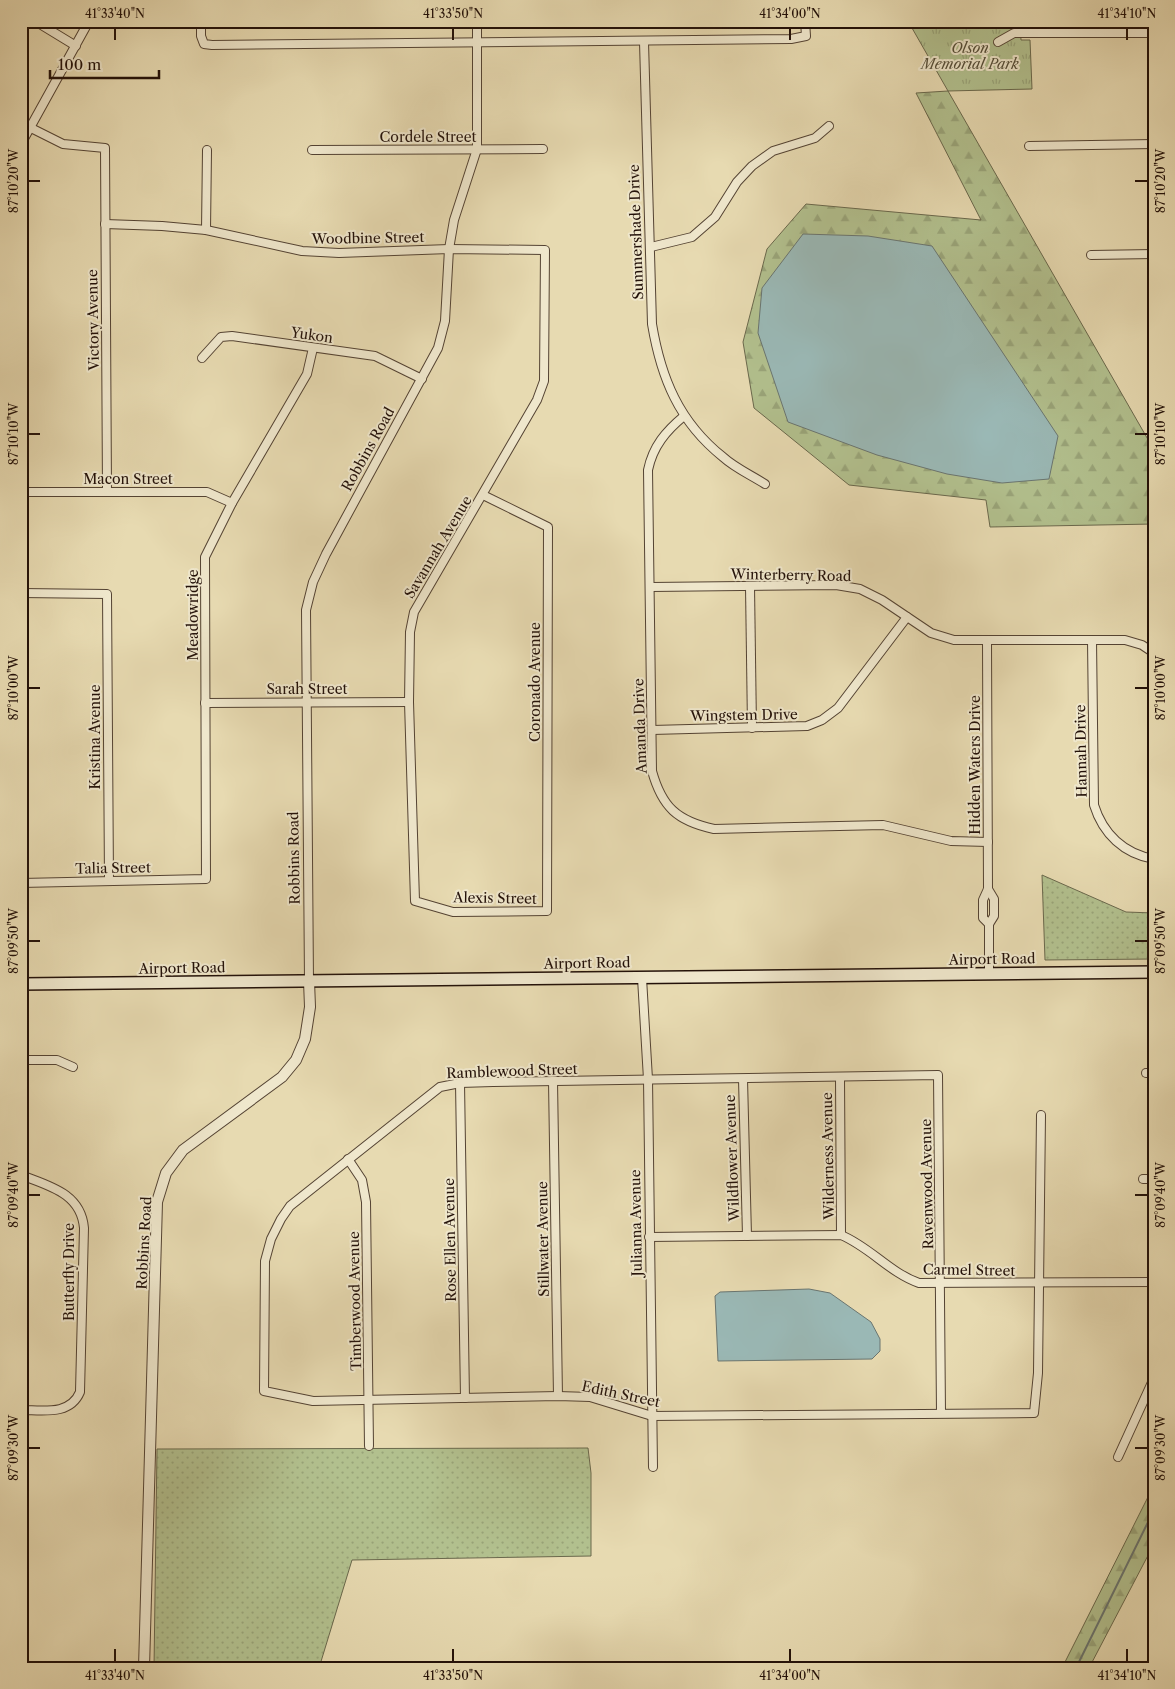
<svg xmlns="http://www.w3.org/2000/svg" width="1175" height="1689" font-family="'Libre Caslon Text',serif">
<style>
.grass{fill:url(#grass-dots);stroke:#6a684c}
.forest{fill:url(#forest-firs);stroke:#6a684c}
.park{fill:url(#park-tufts);stroke:#6a684c}
.water{fill:#9ab8b5;stroke:#6a7570}
.lines{fill:none;stroke-linecap:round;stroke-linejoin:round}
.stream{stroke:#6a7570;stroke-width:2}
.minor-casing{stroke:#544333;stroke-width:10}
.tertiary-casing{stroke:#544333;stroke-width:12}
.secondary-casing{stroke:#231109;stroke-width:14}
.minor{stroke:#efe7cc;stroke-width:8}
.tertiary{stroke:#efe7cc;stroke-width:10}
.secondary{stroke:#efe7cc;stroke-width:11}
.ticks{fill:none;stroke:#231109;stroke-width:2}
.labels{text-anchor:middle;stroke-width:4;stroke-linejoin:round;paint-order:stroke}
.park-label{font-size:14px;font-style:italic;fill:#554e38;stroke:#efe7cc}
.street-label{font-size:14px;fill:#231109;stroke:#efe7cc}
.neatline{fill:none;stroke:#231109;stroke-width:2}
.ticks-label{font-size:12px;text-anchor:middle;fill:#231109}
</style>
<defs>
<pattern id="grass-dots" width="8" height="8" patternUnits="userSpaceOnUse" patternTransform="scale(1.25)"><rect width="8" height="8" fill="#b2c08e"/><path d="M2 2h.1M6 6h.1" fill="none" stroke="#99a479" stroke-width="1.8" stroke-linecap="round"/></pattern>
<pattern id="forest-firs" width="22" height="20" patternUnits="userSpaceOnUse" patternTransform="scale(1.25)"><rect width="22" height="20" fill="#b2c08e"/><path d="M5 1l3.5 6h-7zM16 11l3.5 6h-7z" fill="#99a479"/></pattern>
<pattern id="park-tufts" width="24" height="20" patternUnits="userSpaceOnUse" patternTransform="scale(1.25)"><rect width="24" height="20" fill="#b2c08e"/><path d="M3 7l-1-3M5 7V3M7 7l1-3M15 17l-1-3M17 17v-4M19 17l1-3" fill="none" stroke="#99a479"/></pattern>
</defs>
<rect width="100%" height="100%" fill="#e7dab1"/>
<filter id="stains"><feTurbulence type="fractalNoise" baseFrequency=".004" numOctaves="4"/><feColorMatrix values="0 0 0 0 .2 0 0 0 0 .09 0 0 0 0 .02 0 0 0 .5 -.17"/></filter>
<radialGradient id="worn" r=".72"><stop offset=".6" stop-color="#630" stop-opacity="0"/><stop offset="1" stop-color="#630" stop-opacity=".3"/></radialGradient>
<g class="grass">
<path d="M 1042,875 L 1126,912 L 1154,913 L 1154,959 L 1045,960 Z"/>
<path d="M 588,1448 L 591,1473 L 591,1556 L 352,1560 L 319,1668 L 154,1668 L 157,1449 Z"/>
</g>
<g class="forest">
<path d="M 948,91 L 1154,450 L 1154,524 L 990,527 L 986,500 L 849,485 L 754,408 L 743,342 L 767,249 L 806,204 L 981,220 L 916,93 Z"/>
<path d="M 1154,1485 L 1154,1544 L 1089,1668 L 1062,1668 Z"/>
</g>
<path class="park" d="M 908,21 L 1020,21 L 1021,40 L 1030,40 L 1032,89 L 948,91 Z"/>
<g class="water">
<path d="M 803,234 L 868,236 L 932,246 L 1058,436 L 1049,479 L 1002,483 L 947,474 L 877,455 L 788,422 L 758,333 L 762,288 Z"/>
<path d="M 809,1289 L 830,1293 L 871,1322 L 880,1339 L 880,1351 L 872,1359 L 718,1361 L 715,1296 L 720,1292 Z"/>
</g>
<g class="lines">
<path class="stream" d="M 1076,1668 L 1154,1510"/>
<defs>
<g id="minor">
<path d="M 35,21 L 76,46"/>
<path d="M 201,21 L 201,36 L 204,44 L 212,45 L 791,39 L 806,36 L 805,21"/>
<path d="M 644,42 L 652,324 C 661,378 679,422 723,457 C 735,468 751,475 765,484"/>
<path d="M 998,42 L 1014,33 L 1154,33"/>
<path d="M 21,123 L 63,144 L 105,148 L 107,491"/>
<path d="M 21,144 L 89,21"/>
<path d="M 1029,146 L 1154,144"/>
<path d="M 312,150 L 543,149"/>
<path d="M 105,224 L 162,226 L 206,230 L 302,251 L 339,253 L 449,249 L 545,250 L 544,381 L 537,400 L 414,612 L 410,632 L 409,702 L 415,901 L 453,912 L 547,911 L 548,527 L 483,495"/>
<path d="M 206,230 L 207,150"/>
<path d="M 651,247 L 692,237 L 715,217 L 737,182 L 752,166 L 773,151 L 815,138 L 829,126"/>
<path d="M 1091,255 L 1154,254"/>
<path d="M 202,358 L 221,337 L 232,336 L 375,356 L 422,379"/>
<path d="M 684,416 C 666,431 653,446 648,470 L 652,771 C 662,807 677,821 714,829 L 883,825 L 951,841 L 988,842"/>
<path d="M 21,492 L 207,492 L 232,503"/>
<path d="M 750,586 L 752,728"/>
<path d="M 651,587 L 836,585 L 860,589 L 882,600 L 931,633 L 954,640 L 1125,640 L 1142,645 L 1154,653"/>
<path d="M 21,593 L 107,594 L 109,881"/>
<path d="M 1092,640 L 1094,805 C 1103,834 1124,854 1154,859"/>
<path d="M 987,642 L 988,889 L 983,900 L 983,918 L 989,924"/>
<path d="M 205,703 L 409,702"/>
<path d="M 652,730 L 807,726 L 822,720 L 838,708 L 907,617"/>
<path d="M 21,883 L 206,879 L 205,557 L 232,503 L 307,374 L 313,348"/>
<path d="M 988,889 L 994,899 L 994,916 L 989,924 L 989,974"/>
<path d="M 642,978 L 648,1079 L 653,1467"/>
<path d="M 309,981 L 306,610 L 313,582 L 326,554 L 438,348 L 445,321 L 449,249 L 454,220 L 477,149 L 477,21"/>
<path d="M 21,1060 L 57,1060 L 73,1067"/>
<path d="M 1146,1073 L 1154,1073"/>
<path d="M 840,1078 L 841,1235"/>
<path d="M 743,1079 L 747,1236"/>
<path d="M 553,1081 L 558,1396"/>
<path d="M 460,1083 L 465,1398"/>
<path d="M 348,1159 L 362,1180 L 366,1202 L 369,1446"/>
<path d="M 21,1175 C 49,1186 81,1193 84,1228 L 80,1392 C 70,1416 42,1410 21,1410"/>
<path d="M 1143,1179 L 1154,1179"/>
<path d="M 649,1237 L 841,1235 C 870,1247 890,1273 919,1283 L 1154,1282"/>
<path d="M 941,1413 L 938,1075 L 493,1082 L 460,1083 L 440,1087 L 290,1206 L 281,1219 L 271,1239 L 265,1261 L 264,1391 L 313,1401 L 558,1396 L 590,1397 L 652,1416 L 1034,1413 L 1038,1373 L 1041,1115"/>
<path d="M 1118,1457 L 1154,1378"/>
</g>
<path id="tertiary" d="M 144,1668 L 157,1202 L 166,1173 L 183,1150 L 282,1077 L 296,1060 L 305,1039 L 310,1007 L 309,981"/>
<path id="secondary" d="M 21,984 L 1154,972"/>
</defs>
<use href="#minor" class="minor-casing"/>
<use href="#tertiary" class="tertiary-casing"/>
<use href="#secondary" class="secondary-casing"/>
<use href="#minor" class="minor"/>
<use href="#tertiary" class="tertiary"/>
<use href="#secondary" class="secondary"/>
</g>
<path class="ticks" d="M 115,28 L 115,40M 453,28 L 453,40M 790,28 L 790,40M 1127,28 L 1127,40M 28,181 L 40,181M 1135,181 L 1148,181M 28,434 L 40,434M 1135,434 L 1148,434M 28,688 L 40,688M 1135,688 L 1148,688M 28,941 L 40,941M 1135,941 L 1148,941M 28,1195 L 40,1195M 1135,1195 L 1148,1195M 28,1448 L 40,1448M 1135,1448 L 1148,1448M 115,1649 L 115,1662M 453,1649 L 453,1662M 790,1649 L 790,1662M 1127,1649 L 1127,1662"/>
<g class="labels">
<g class="park-label">
<text x="970" y="53">Olson<tspan x="970" dy="16">Memorial Park</tspan></text>
</g>
<g class="street-label">
<text x="428" y="142">Cordele Street</text>
<text transform="translate(636 232) rotate(-92)" y="5">Summershade Drive</text>
<text transform="translate(368 238) rotate(-1)" y="5">Woodbine Street</text>
<text transform="translate(93 320) rotate(-91)" y="5">Victory Avenue</text>
<text transform="translate(312 335) rotate(8)" y="5">Yukon</text>
<text transform="translate(368 449) rotate(-61)" y="5">Robbins Road</text>
<text x="128" y="484">Macon Street</text>
<text transform="translate(438 547) rotate(-59)" y="5">Savannah Avenue</text>
<text transform="translate(791 575) rotate(1)" y="5">Winterberry Road</text>
<text transform="translate(193 615) rotate(-90)" y="5">Meadowridge</text>
<text transform="translate(535 682) rotate(-90)" y="5">Coronado Avenue</text>
<text x="307" y="694">Sarah Street</text>
<text transform="translate(744 715) rotate(-1)" y="5">Wingstem Drive</text>
<text transform="translate(640 726) rotate(-92)" y="5">Amanda Drive</text>
<text transform="translate(95 737) rotate(-90)" y="5">Kristina Avenue</text>
<text transform="translate(1081 751) rotate(-91)" y="5">Hannah Drive</text>
<text transform="translate(975 765) rotate(-90)" y="5">Hidden Waters Drive</text>
<text transform="translate(294 858) rotate(-91)" y="5">Robbins Road</text>
<text transform="translate(113 868) rotate(-1)" y="5">Talia Street</text>
<text transform="translate(495 898) rotate(1)" y="5">Alexis Street</text>
<text transform="translate(992 959) rotate(-1)" y="5">Airport Road</text>
<text transform="translate(587 963) rotate(-1)" y="5">Airport Road</text>
<text transform="translate(182 968) rotate(-1)" y="5">Airport Road</text>
<text transform="translate(512 1071) rotate(-2)" y="5">Ramblewood Street</text>
<text transform="translate(828 1156) rotate(-91)" y="5">Wilderness Avenue</text>
<text transform="translate(732 1158) rotate(-92)" y="5">Wildflower Avenue</text>
<text transform="translate(927 1184) rotate(-91)" y="5">Ravenwood Avenue</text>
<text transform="translate(636 1223) rotate(-91)" y="5">Julianna Avenue</text>
<text transform="translate(543 1239) rotate(-91)" y="5">Stillwater Avenue</text>
<text transform="translate(450 1240) rotate(-91)" y="5">Rose Ellen Avenue</text>
<text transform="translate(144 1243) rotate(-87)" y="5">Robbins Road</text>
<text transform="translate(969 1270) rotate(1)" y="5">Carmel Street</text>
<text transform="translate(69 1272) rotate(-90)" y="5">Butterfly Drive</text>
<text transform="translate(355 1301) rotate(-91)" y="5">Timberwood Avenue</text>
<text transform="translate(621 1394) rotate(12)" y="5">Edith Street</text>
</g>
</g>
<rect width="1175" height="1689" fill="none" stroke="#e7dab1" stroke-width="55"/>
<path d="M50 70v8h109v-8" fill="none" stroke="#231109" stroke-width="2.5"/>
<text x="58" y="70" font-size="15" fill="#231109" stroke="#efe7cc" stroke-width="4" paint-order="stroke">100 m</text>
<rect x="28" y="28" width="1120" height="1634" class="neatline"/>
<g class="ticks-label">
<text x="115" y="18">41°33'40"N</text>
<text x="453" y="18">41°33'50"N</text>
<text x="790" y="18">41°34'00"N</text>
<text x="1127" y="18">41°34'10"N</text>
<text transform="translate(14 181) rotate(-90)" y="4">87°10'20"W</text>
<text transform="translate(1161 181) rotate(-90)" y="4">87°10'20"W</text>
<text transform="translate(1161 434) rotate(-90)" y="4">87°10'10"W</text>
<text transform="translate(14 434) rotate(-90)" y="4">87°10'10"W</text>
<text transform="translate(1161 688) rotate(-90)" y="4">87°10'00"W</text>
<text transform="translate(14 688) rotate(-90)" y="4">87°10'00"W</text>
<text transform="translate(1161 941) rotate(-90)" y="4">87°09'50"W</text>
<text transform="translate(14 941) rotate(-90)" y="4">87°09'50"W</text>
<text transform="translate(1161 1195) rotate(-90)" y="4">87°09'40"W</text>
<text transform="translate(14 1195) rotate(-90)" y="4">87°09'40"W</text>
<text transform="translate(1161 1448) rotate(-90)" y="4">87°09'30"W</text>
<text transform="translate(14 1448) rotate(-90)" y="4">87°09'30"W</text>
<text x="115" y="1680">41°33'40"N</text>
<text x="453" y="1680">41°33'50"N</text>
<text x="790" y="1680">41°34'00"N</text>
<text x="1127" y="1680">41°34'10"N</text>
</g>
<rect width="100%" height="100%" filter="url(#stains)"/>
<rect width="100%" height="100%" fill="url(#worn)"/>
</svg>
